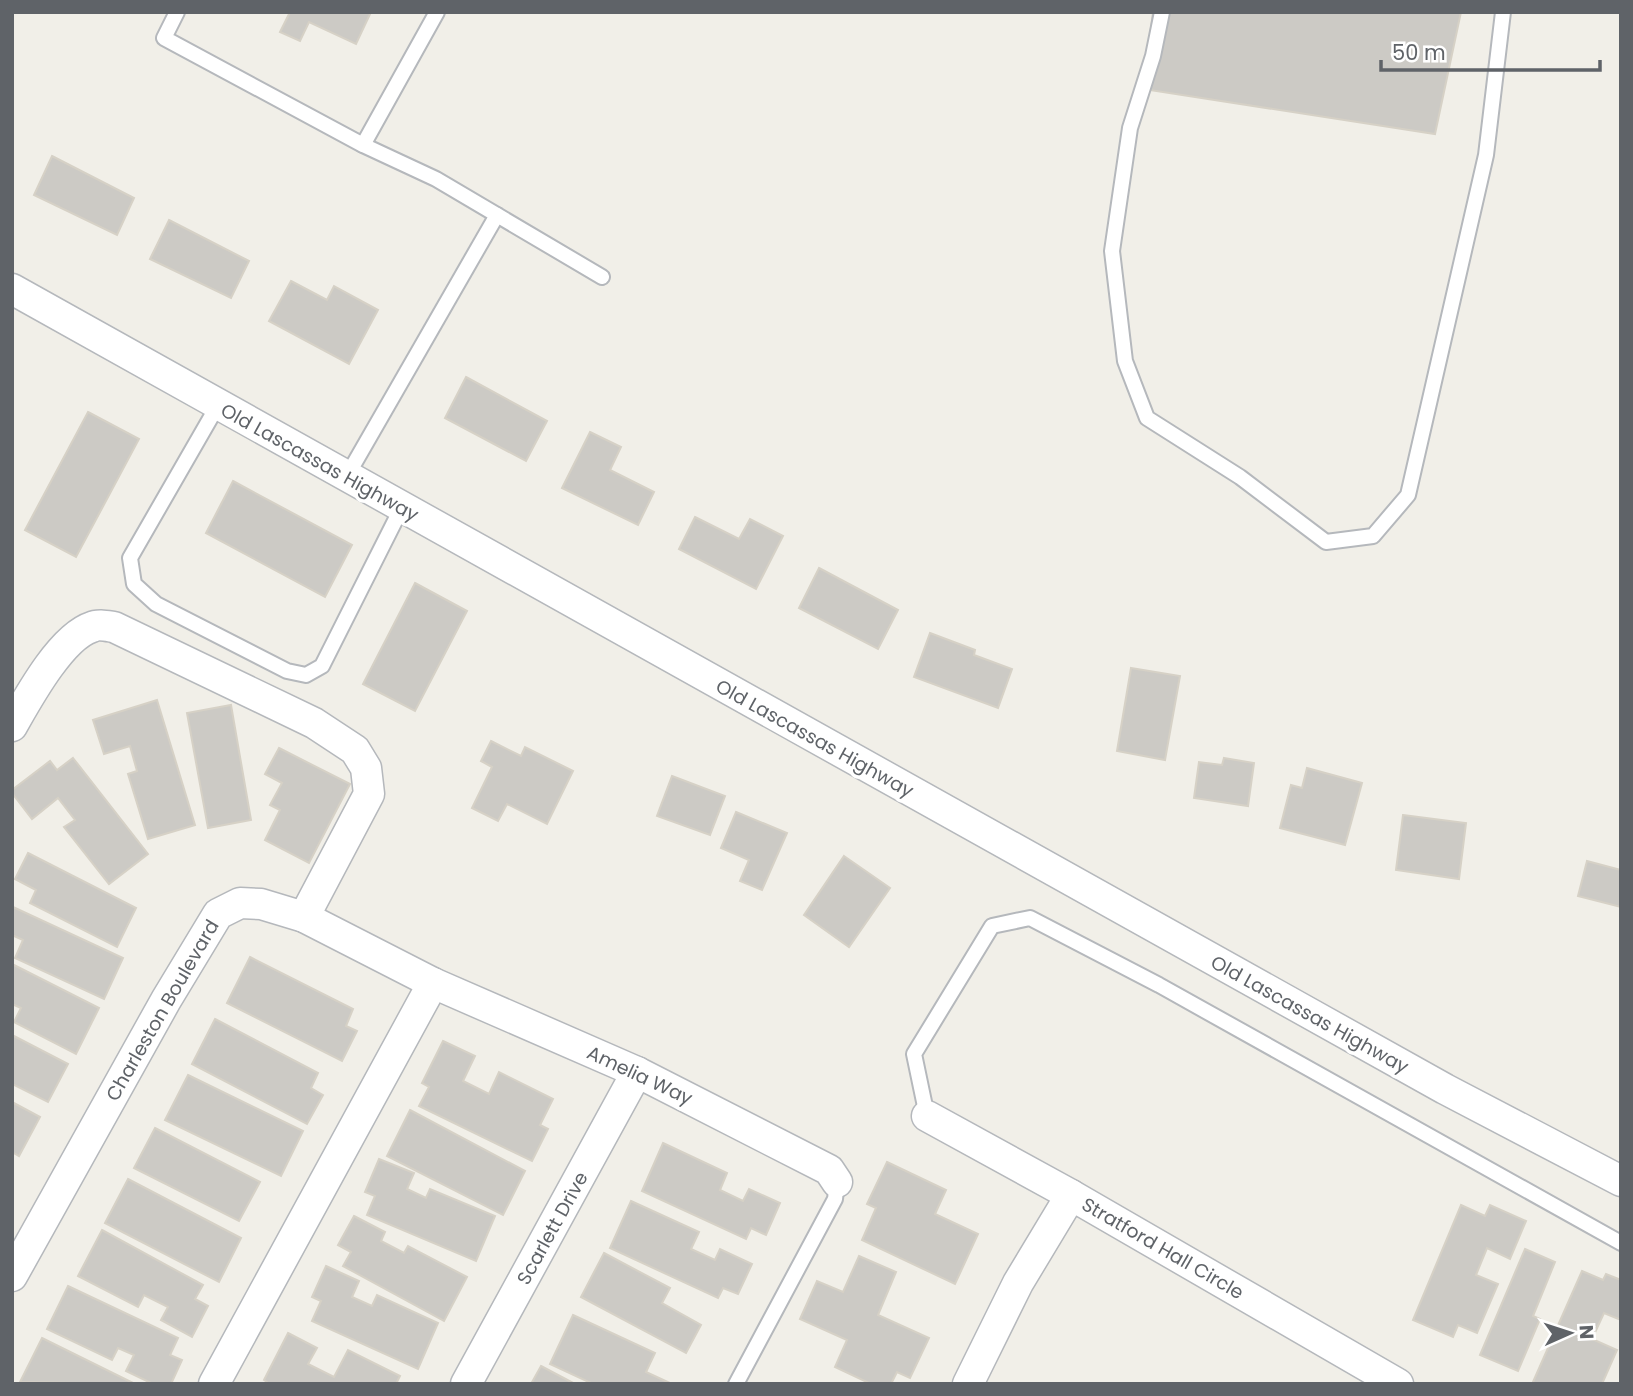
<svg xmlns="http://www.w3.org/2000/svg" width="1633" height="1396" font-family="Poppins,sans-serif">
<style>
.building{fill:#cccac5;stroke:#d6d1c6;stroke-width:2}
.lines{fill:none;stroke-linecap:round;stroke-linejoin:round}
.service-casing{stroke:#b5b8bc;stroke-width:18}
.minor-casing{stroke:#b5b8bc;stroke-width:33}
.service{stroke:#fff;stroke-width:14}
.minor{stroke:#fff;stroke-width:30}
.labels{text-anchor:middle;stroke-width:7;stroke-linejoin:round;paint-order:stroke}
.street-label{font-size:19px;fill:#5f6368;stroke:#fff}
</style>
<rect width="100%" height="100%" fill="#f1efe8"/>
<g class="building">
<path d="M 290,12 L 371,12 L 356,44 L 309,22 L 300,41 L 280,32 Z"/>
<path d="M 1153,12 L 1461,12 L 1435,134 L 1143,89 Z"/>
<path d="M 52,156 L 134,198 L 117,235 L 34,195 Z"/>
<path d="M 169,220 L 249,261 L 231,298 L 150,259 Z"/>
<path d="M 291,281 L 327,300 L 334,286 L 378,310 L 349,364 L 269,321 Z"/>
<path d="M 466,377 L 547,421 L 526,461 L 445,418 Z"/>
<path d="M 88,412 L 139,439 L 76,557 L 25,530 Z"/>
<path d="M 590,432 L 621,447 L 610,470 L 654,492 L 638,525 L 562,488 Z"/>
<path d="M 233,481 L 352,545 L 325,597 L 206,533 Z"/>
<path d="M 695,517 L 739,539 L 750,519 L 783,536 L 756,589 L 679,549 Z"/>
<path d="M 819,568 L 898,610 L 878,649 L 799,608 Z"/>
<path d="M 415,583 L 467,611 L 415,711 L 363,684 Z"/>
<path d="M 930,633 L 975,650 L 974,655 L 1012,669 L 998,708 L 914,677 Z"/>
<path d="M 1131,668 L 1180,676 L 1165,760 L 1117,751 Z"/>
<path d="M 157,700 L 195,825 L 148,839 L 128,774 L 137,771 L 130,746 L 104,754 L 93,720 Z"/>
<path d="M 231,705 L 251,820 L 208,828 L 187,713 Z"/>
<path d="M 491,741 L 521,756 L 525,747 L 573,771 L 547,824 L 507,804 L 498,821 L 472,808 L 492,767 L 481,761 Z"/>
<path d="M 279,748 L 350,784 L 309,863 L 265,840 L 280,810 L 270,805 L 282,783 L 265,774 Z"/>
<path d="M 73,758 L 148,854 L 109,884 L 64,827 L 75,820 L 58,798 L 32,819 L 12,793 L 12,790 L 50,761 L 57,770 Z"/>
<path d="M 1224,758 L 1254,763 L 1248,806 L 1194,798 L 1199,762 L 1222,765 Z"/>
<path d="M 1307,768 L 1362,783 L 1345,845 L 1280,828 L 1291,785 L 1302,788 Z"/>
<path d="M 672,776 L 725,796 L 710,835 L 657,816 Z"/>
<path d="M 736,812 L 787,833 L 762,890 L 740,881 L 749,860 L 721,848 Z"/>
<path d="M 1403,815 L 1466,823 L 1459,879 L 1396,870 Z"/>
<path d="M 28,853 L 136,908 L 117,947 L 30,903 L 36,890 L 15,879 Z"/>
<path d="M 844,856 L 890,888 L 849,947 L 804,915 Z"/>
<path d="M 1587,861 L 1621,870 L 1621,907 L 1578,896 Z"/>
<path d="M 13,907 L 123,958 L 104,999 L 15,958 L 23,940 L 12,935 Z"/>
<path d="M 250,957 L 353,1009 L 346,1026 L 357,1031 L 342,1061 L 227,1003 Z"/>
<path d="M 12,964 L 99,1008 L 76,1054 L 14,1022 L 21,1008 L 12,1004 Z"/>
<path d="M 215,1019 L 318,1073 L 311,1088 L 323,1095 L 307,1124 L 192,1064 Z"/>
<path d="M 12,1035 L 68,1064 L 48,1102 L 12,1084 Z"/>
<path d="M 443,1041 L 475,1056 L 463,1081 L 489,1094 L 499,1072 L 553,1099 L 540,1125 L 548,1129 L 532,1161 L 419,1106 L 429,1087 L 422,1083 Z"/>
<path d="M 188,1075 L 303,1131 L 281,1176 L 165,1120 Z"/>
<path d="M 12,1102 L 40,1117 L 19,1156 L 12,1152 Z"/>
<path d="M 410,1110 L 525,1171 L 503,1215 L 387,1156 Z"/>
<path d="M 155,1128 L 260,1182 L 239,1221 L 134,1168 Z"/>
<path d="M 663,1143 L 727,1173 L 720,1190 L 743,1201 L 749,1189 L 780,1203 L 766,1235 L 751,1228 L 746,1239 L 642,1191 Z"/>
<path d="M 379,1159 L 414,1173 L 407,1189 L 426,1198 L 430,1189 L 495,1216 L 476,1261 L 367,1215 L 375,1196 L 365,1192 Z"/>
<path d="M 887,1162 L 946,1190 L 935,1214 L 978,1234 L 955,1284 L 862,1240 L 876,1208 L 867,1204 Z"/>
<path d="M 128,1179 L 241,1238 L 219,1282 L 105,1223 Z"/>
<path d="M 631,1201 L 699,1232 L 691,1249 L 715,1260 L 720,1249 L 752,1264 L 738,1294 L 723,1288 L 718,1298 L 610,1248 Z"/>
<path d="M 1461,1205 L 1485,1216 L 1490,1205 L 1526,1221 L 1510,1259 L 1487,1248 L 1476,1275 L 1498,1284 L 1477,1333 L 1458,1325 L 1453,1337 L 1413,1320 Z"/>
<path d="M 354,1216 L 385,1232 L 381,1241 L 404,1253 L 408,1246 L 467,1277 L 444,1321 L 343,1266 L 351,1252 L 338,1245 Z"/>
<path d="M 102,1230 L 203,1285 L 195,1299 L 208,1306 L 192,1337 L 161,1320 L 168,1307 L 144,1295 L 138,1307 L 78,1276 Z"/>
<path d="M 1525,1249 L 1555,1262 L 1533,1316 L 1540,1319 L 1518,1371 L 1480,1355 Z"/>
<path d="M 604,1253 L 670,1288 L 662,1303 L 701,1325 L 686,1353 L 581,1297 Z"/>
<path d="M 859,1256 L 896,1272 L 878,1315 L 929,1338 L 910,1378 L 897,1372 L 891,1384 L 871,1384 L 835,1367 L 847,1340 L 800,1319 L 817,1281 L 843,1292 Z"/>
<path d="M 326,1266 L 359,1281 L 352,1297 L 372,1306 L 377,1295 L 438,1323 L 418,1369 L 312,1321 L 321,1301 L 312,1297 Z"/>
<path d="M 1582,1271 L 1603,1280 L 1606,1274 L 1621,1280 L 1621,1320 L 1604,1313 L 1592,1339 L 1617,1350 L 1602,1384 L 1536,1384 L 1533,1382 Z"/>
<path d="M 68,1286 L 178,1338 L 170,1355 L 182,1360 L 171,1384 L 153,1384 L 126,1371 L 134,1355 L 118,1348 L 112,1360 L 47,1329 Z"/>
<path d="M 573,1315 L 655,1353 L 646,1372 L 672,1384 L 593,1384 L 550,1364 Z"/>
<path d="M 288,1333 L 317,1348 L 308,1364 L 334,1377 L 348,1350 L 400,1376 L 396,1384 L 270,1384 L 264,1380 Z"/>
<path d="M 42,1338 L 135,1384 L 20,1382 Z"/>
<path d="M 541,1366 L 575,1384 L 531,1384 Z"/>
</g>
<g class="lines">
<defs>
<g id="service">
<path d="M 177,12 L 164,38 L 363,145 L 436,179 L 602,277"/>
<path d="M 1162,12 L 1153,56 L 1130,128 L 1112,251 L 1125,361 L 1147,418 L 1240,477 L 1326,542 L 1373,536 L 1408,495 L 1486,155 L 1503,12"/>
<path d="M 363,145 L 437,12"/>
<path d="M 218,405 L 130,558 L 134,584 L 156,604 L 287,671 L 306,675 L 322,666 L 402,507"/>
<path d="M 347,476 L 497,215"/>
<path d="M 927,1116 L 914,1054 L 992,926 L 1030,918 L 1159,985 L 1621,1243"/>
<path d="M 736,1384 L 835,1199 L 837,1182"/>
</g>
<g id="minor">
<path d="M 12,289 L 1445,1089 L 1621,1181"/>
<path d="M 12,726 C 28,698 61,637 92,627 C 98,624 107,626 114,627 L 314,723 L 355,750 L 366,768 L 369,794 L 304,917"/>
<path d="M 927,1116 L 1071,1195 L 1398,1384"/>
<path d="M 12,1276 L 166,1000 L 218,914 L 240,903 L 261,904 L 304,917 L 433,983 L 637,1072 L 829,1170 L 837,1182"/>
<path d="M 214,1384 L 433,983"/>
<path d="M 466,1384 L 637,1072"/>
<path d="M 968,1384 L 1018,1283 L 1071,1195"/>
</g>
</defs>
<use href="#service" class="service-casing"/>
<use href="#minor" class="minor-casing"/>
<use href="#service" class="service"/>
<use href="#minor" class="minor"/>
</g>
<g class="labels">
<g class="street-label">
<text transform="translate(320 462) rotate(29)" y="7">Old Lascassas Highway</text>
<text transform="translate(815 738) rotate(29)" y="7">Old Lascassas Highway</text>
<text transform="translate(162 1010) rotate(-60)" y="7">Charleston Boulevard</text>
<text transform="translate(1310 1014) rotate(29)" y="7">Old Lascassas Highway</text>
<text transform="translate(640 1075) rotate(25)" y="7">Amelia Way</text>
<text transform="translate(552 1228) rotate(-61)" y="7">Scarlett Drive</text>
<text transform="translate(1163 1248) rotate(30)" y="7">Stratford Hall Circle</text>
</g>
</g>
<rect width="1633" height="1396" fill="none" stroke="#5f6368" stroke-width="28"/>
<g transform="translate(1570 1333) rotate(87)" stroke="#ffffff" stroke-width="5" paint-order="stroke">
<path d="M0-5L12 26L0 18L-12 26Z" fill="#5f6368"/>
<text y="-10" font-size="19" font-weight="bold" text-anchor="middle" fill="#5f6368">N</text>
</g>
<path d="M1381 60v10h219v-10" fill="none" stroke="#5f6368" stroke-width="3.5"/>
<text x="1392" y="60" font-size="21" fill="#5f6368" stroke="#ffffff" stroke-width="5" paint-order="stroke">50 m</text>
</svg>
